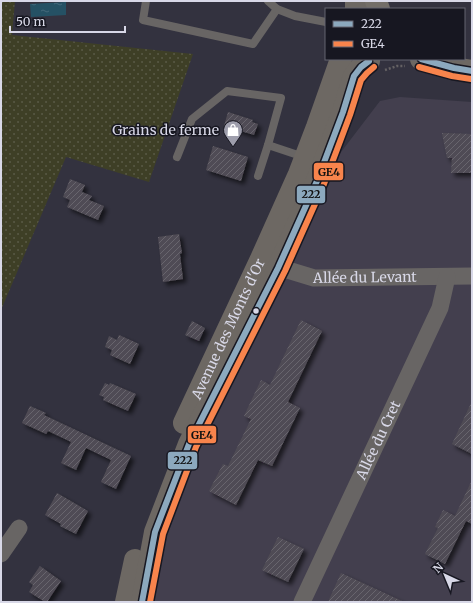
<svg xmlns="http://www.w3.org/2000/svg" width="473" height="603" font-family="Merriweather,serif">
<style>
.industrial{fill:#433f4e}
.grass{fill:url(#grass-dots)}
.water{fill:url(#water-ripples)}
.building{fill:url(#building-hatch);filter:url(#shadow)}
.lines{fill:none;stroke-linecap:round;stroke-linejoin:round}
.path{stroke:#656264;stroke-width:2.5;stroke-dasharray:2 2;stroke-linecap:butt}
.service{stroke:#686564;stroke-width:8}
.minor{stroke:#686564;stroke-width:17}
.primary{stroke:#6d6863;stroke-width:22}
.motorway{stroke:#736e68;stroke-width:22}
.bus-1-casing{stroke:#171721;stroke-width:9}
.bus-2-casing{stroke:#171721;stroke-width:9}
.bus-1{stroke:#8ca9be;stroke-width:6}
.bus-2{stroke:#f8844c;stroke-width:6}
.bus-dot{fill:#d8d8e7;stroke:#171721;stroke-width:1.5}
.labels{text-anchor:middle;stroke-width:3;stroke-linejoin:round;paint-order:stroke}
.poi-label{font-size:14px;fill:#d8d8e7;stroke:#171721;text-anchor:end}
.street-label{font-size:14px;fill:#d8d8e7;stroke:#171721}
.line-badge{stroke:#171721;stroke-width:1.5}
.pale-badge-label{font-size:11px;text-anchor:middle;font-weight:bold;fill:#111}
</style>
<defs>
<pattern id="grass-dots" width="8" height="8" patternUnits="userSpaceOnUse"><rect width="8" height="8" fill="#3e3f26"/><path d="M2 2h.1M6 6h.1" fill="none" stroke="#595a46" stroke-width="1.8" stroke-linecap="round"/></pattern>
<pattern id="water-ripples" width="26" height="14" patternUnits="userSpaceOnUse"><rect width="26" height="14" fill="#255164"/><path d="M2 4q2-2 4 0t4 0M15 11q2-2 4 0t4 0" fill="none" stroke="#44697a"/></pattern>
<pattern id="building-hatch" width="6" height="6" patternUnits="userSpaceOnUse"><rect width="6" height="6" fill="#504c54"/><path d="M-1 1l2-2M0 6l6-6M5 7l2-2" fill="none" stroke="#68656d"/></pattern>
<filter id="shadow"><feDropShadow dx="3.5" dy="3.5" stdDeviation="2" flood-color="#0009"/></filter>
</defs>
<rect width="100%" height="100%" fill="#33323f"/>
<path class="industrial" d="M 400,97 L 472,102 L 472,602 L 152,602 L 163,543 L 200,447 L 310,224 L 338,156 L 380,101 Z"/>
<path class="grass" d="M 1,1 L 15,1 L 12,35 L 193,54 L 149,182 L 66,157 L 1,310 Z"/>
<path class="water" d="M 66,2 L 66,15 L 31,17 L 30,4 Z"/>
<g class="building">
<path d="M 228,112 L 253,120 L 252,122 L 258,124 L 254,135 L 224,126 Z"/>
<path d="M 442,133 L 472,134 L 472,173 L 451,173 L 452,158 L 447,158 Z"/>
<path d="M 213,146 L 248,157 L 241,181 L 206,170 Z"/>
<path d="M 70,179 L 85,185 L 82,192 L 92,196 L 89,200 L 104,206 L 98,220 L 67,207 L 70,200 L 63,197 Z"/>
<path d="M 179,234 L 182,253 L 180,254 L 183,279 L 163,282 L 158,237 Z"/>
<path d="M 301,320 L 322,331 L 288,402 L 300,408 L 272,466 L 258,460 L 236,505 L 209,491 L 223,464 L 228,466 L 251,419 L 244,416 L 261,380 L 270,385 Z"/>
<path d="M 192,321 L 205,328 L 199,341 L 185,335 Z"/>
<path d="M 119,335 L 139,344 L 130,364 L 110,355 L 112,350 L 105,347 L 109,336 L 117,340 Z"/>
<path d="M 105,383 L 109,385 L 110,383 L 136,394 L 128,411 L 103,400 L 104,397 L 99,395 Z"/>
<path d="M 472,401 L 472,454 L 452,444 Z"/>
<path d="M 30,406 L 46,413 L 44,415 L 131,456 L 116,489 L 101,482 L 111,460 L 86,448 L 76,470 L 61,463 L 71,442 L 48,431 L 46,434 L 22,423 Z"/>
<path d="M 472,480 L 472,524 L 466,521 L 445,564 L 425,554 L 438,528 L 435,527 L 443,510 L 455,516 Z"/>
<path d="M 57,493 L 88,511 L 76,534 L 60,526 L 61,524 L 45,515 Z"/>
<path d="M 278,537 L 304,549 L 288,582 L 262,570 Z"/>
<path d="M 40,566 L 61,581 L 47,602 L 45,602 L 29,592 L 33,585 L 29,582 Z"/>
<path d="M 341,573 L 404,602 L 328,602 Z"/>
</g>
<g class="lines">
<path class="path" d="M 385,70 L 397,66 L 405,66"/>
<g class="service">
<path d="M 146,1 L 143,20 L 253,44 L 277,9"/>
<path d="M 268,1 L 277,9 L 295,16 L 326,22"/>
<path d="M 268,145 L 304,157"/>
<path d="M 177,157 L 192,119 L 227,91 L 281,98 L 268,145 L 258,176"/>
</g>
<g class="minor">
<path id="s1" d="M 268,264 L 314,278 L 472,276"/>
<path d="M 1,554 L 19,528"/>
<path id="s2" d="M 302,602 L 440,308 L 447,277"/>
</g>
<g class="primary">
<path d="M 356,9 L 356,1"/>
<path d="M 421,59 L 454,68 L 472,71"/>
<path id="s3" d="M 184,423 L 260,261 L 299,174 L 317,127 L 341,59"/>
<path d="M 126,602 L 135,560"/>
<path d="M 142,602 L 155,532 L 189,444 L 278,268 L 317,181 L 343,112 L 354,76 L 361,67 L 369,61"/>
</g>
<path class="motorway" d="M 376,1 L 379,9"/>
<defs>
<g id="bus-1">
<path d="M 421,59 L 454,68 L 472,71"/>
<path d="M 142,602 L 155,532 L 189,444 L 278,268 L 317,181 L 343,112 L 354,76 L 361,67 L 369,61"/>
</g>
<g id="bus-2">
<path d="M 419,67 L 452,76 L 471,79"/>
<path d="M 150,602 L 163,534 L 196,447 L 285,271 L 324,184 L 350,115 L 361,80 L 367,73 L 374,67"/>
</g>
</defs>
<use href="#bus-1" class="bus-1-casing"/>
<use href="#bus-2" class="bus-2-casing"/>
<use href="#bus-1" class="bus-1"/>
<use href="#bus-2" class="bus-2"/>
</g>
<defs>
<symbol id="shop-pin" viewBox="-11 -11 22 30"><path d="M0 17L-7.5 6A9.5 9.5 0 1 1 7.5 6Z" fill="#9e9eac" stroke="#171721"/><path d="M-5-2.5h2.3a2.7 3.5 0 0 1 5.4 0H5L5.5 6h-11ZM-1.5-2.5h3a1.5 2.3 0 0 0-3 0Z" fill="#fff"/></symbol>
</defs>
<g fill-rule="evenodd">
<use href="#shop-pin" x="222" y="119" width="22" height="30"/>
</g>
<circle class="bus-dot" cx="256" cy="311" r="3.5"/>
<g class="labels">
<g class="poi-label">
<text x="219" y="135">Grains de ferme</text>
</g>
<g class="street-label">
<text dy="5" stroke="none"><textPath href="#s1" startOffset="99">Allée du Levant</textPath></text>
<text dy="5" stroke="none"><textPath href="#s3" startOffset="104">Avenue des Monts d'Or</textPath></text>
<text dy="5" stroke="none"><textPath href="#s2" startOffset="179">Allée du Cret</textPath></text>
</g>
</g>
<g class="line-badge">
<rect x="313" y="162" width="31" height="19" rx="4" fill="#f8844c"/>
<rect x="296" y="185" width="30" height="19" rx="4" fill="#8ca9be"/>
<rect x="187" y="425" width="30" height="19" rx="4" fill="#f8844c"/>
<rect x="167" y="451" width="31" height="19" rx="4" fill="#8ca9be"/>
</g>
<g class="pale-badge-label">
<text x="329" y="176">GE4</text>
<text x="311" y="198">222</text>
<text x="202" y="439">GE4</text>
<text x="183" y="464">222</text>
</g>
<rect width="473" height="603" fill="none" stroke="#d8d8e7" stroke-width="4"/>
<rect x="325" y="8" width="140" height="52" fill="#171721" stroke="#646470"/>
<rect x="333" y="21" width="20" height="6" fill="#8ca9be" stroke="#646470"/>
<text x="361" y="28" font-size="12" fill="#d8d8e7">222</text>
<rect x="333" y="41" width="20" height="6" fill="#f8844c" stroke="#646470"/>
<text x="361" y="48" font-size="12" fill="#d8d8e7">GE4</text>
<g transform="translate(445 575) rotate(316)" stroke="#171721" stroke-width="3" paint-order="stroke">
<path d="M0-3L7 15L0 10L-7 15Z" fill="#d8d8e7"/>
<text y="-6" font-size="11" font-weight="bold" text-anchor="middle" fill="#d8d8e7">N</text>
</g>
<path d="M10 26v6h115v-6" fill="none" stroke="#d8d8e7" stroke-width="2"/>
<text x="16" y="26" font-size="12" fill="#d8d8e7" stroke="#171721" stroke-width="3" paint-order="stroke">50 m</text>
</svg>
